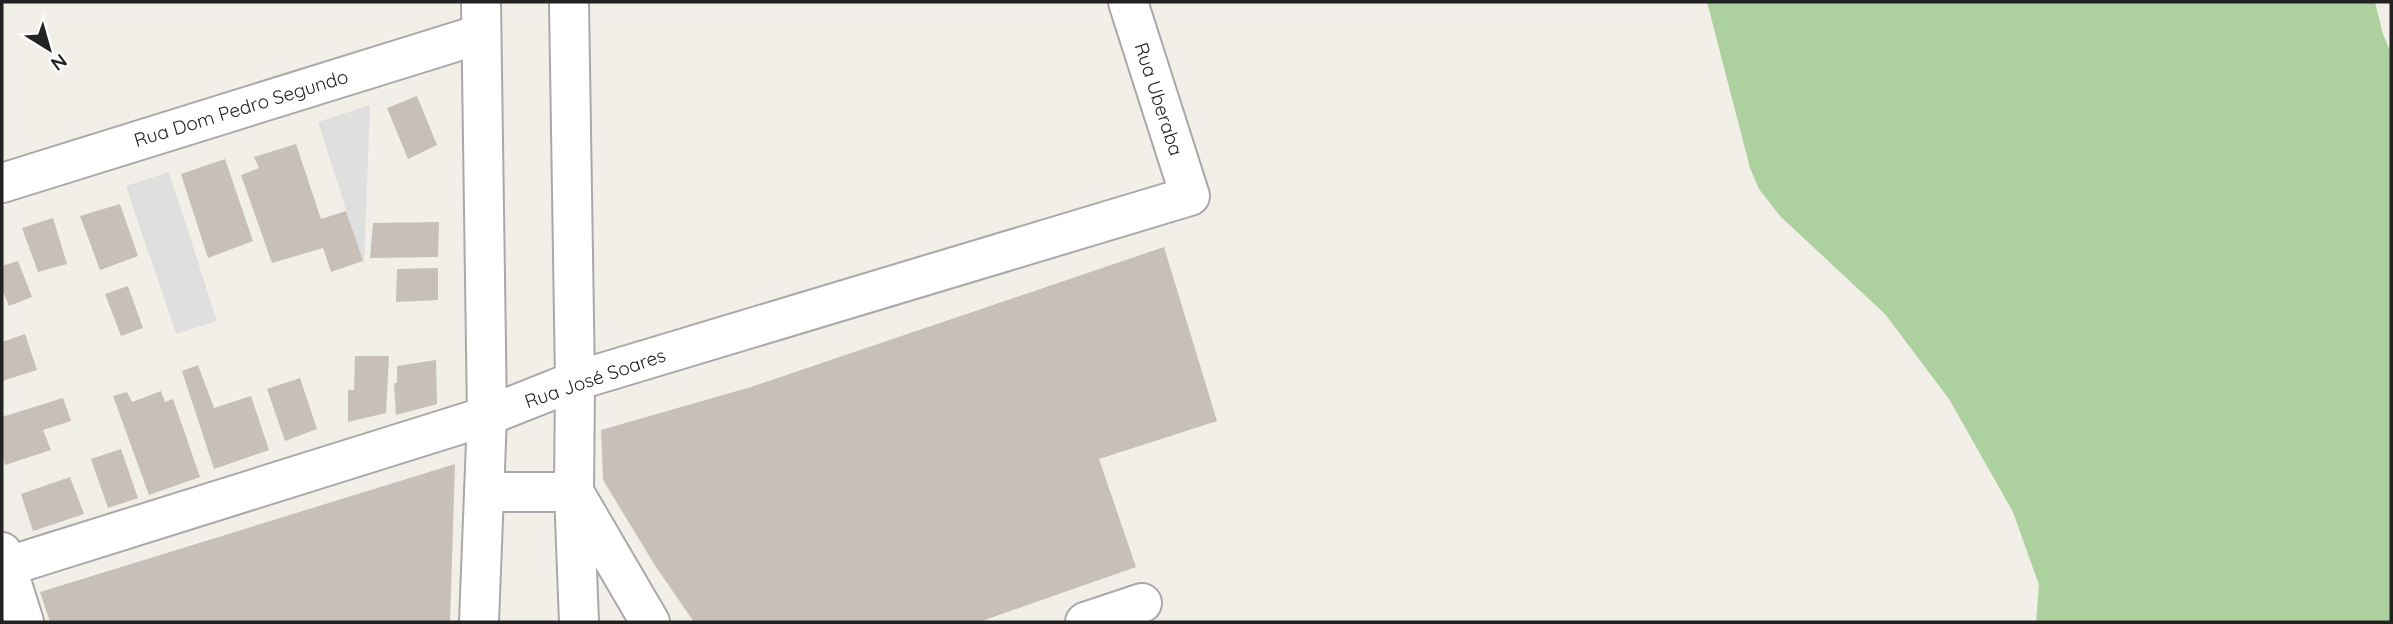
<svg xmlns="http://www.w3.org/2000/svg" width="2393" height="624" font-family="Quicksand,sans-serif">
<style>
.residential{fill:#e0dfdf}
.forest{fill:#add19e}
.building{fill:#c7bfb8}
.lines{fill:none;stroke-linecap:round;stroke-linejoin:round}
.minor-casing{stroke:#a9a9a9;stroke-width:42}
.tertiary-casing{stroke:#a9a9a9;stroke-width:42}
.minor{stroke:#fff;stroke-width:38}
.tertiary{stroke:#fff;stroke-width:38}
.labels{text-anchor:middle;stroke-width:5;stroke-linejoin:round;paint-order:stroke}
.street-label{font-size:19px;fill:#222;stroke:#fff}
</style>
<rect width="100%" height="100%" fill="#f2efe9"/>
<g class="residential">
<path d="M 370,105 L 364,266 L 318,122 Z"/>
<path d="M 169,172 L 217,321 L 176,334 L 126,186 Z"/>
</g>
<path class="forest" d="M 1707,2 L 2375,2 L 2383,34 L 2391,53 L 2391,622 L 2036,622 L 2039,585 L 2013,512 L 1949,399 L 1885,314 L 1780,216 L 1759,189 L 1750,168 Z"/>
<g class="building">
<path d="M 417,96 L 437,145 L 408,159 L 387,108 Z"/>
<path d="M 296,144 L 321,219 L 346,211 L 363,261 L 331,272 L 323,248 L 272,263 L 241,175 L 259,168 L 254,157 Z"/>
<path d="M 225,159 L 253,241 L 208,258 L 181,174 Z"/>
<path d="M 120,204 L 138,256 L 100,270 L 80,216 Z"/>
<path d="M 53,218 L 67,264 L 38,272 L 22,228 Z"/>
<path d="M 439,222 L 438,257 L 370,258 L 373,223 Z"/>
<path d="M 1164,247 L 1217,421 L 1099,459 L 1136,567 L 979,622 L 694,622 L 656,567 L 603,480 L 601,430 L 751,387 Z"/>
<path d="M 18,261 L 32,297 L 9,306 L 2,289 L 2,266 Z"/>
<path d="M 438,268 L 438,300 L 396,302 L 397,269 Z"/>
<path d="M 128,286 L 143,328 L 121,336 L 105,294 Z"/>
<path d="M 25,334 L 37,370 L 2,381 L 2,342 Z"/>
<path d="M 355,356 L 389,356 L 386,413 L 348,422 L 348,390 L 354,390 Z"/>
<path d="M 436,360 L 437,404 L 396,415 L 394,383 L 397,383 L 397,366 Z"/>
<path d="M 198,365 L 214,408 L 251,396 L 269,450 L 214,469 L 182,371 Z"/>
<path d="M 300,378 L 317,429 L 285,441 L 267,389 Z"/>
<path d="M 161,391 L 165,402 L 173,399 L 200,477 L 149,495 L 113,396 L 127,392 L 132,402 Z"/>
<path d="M 63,398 L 71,421 L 43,430 L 51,450 L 5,465 L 2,454 L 2,417 Z"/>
<path d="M 121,449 L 138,498 L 108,508 L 91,459 Z"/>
<path d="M 455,464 L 450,622 L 50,622 L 40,592 Z"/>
<path d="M 70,477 L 84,514 L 33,531 L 21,494 Z"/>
</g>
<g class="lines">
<defs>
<g id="minor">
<path d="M 2,183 L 481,34"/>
<path d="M 484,492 L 574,492 L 650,622"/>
<path d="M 2,568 L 487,416 L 575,381 L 1190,196 L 1128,2"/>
<path d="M 1085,622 L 1142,603"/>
</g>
<g id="tertiary">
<path d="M 569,2 L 575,381 L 574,492 L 579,622"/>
<path d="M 2,552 L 24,622"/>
<path d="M 479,622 L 487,416 L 481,2"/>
</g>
</defs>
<use href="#minor" class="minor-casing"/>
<use href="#tertiary" class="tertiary-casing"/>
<use href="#minor" class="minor"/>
<use href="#tertiary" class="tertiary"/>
</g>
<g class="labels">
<g class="street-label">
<text transform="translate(1159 99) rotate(72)" y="7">Rua Uberaba</text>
<text transform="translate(241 108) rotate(-17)" y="7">Rua Dom Pedro Segundo</text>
<text transform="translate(595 378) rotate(-19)" y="7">Rua José Soares</text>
</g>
</g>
<rect width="2393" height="624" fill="none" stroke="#222222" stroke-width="7"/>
<g transform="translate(49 49) rotate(143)" stroke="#ffffff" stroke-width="5" paint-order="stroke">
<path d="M0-5L12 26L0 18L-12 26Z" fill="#222222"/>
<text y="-10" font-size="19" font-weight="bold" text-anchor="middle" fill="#222222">N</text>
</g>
</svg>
